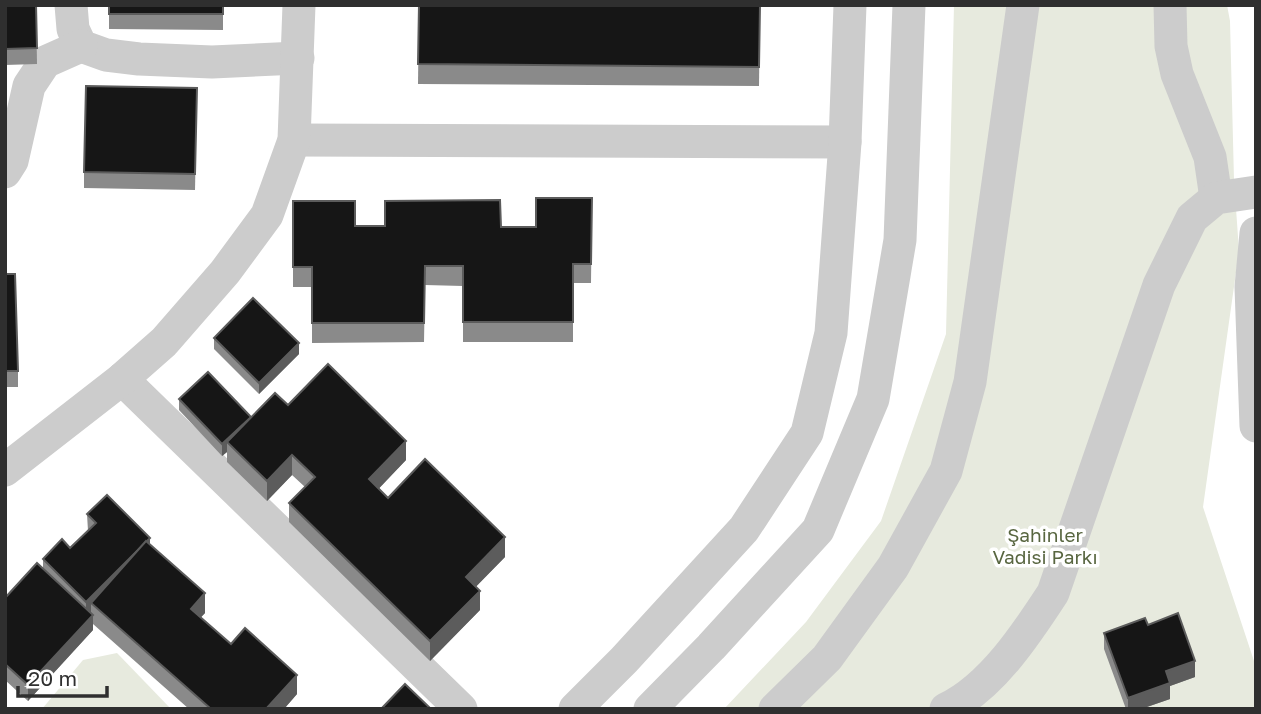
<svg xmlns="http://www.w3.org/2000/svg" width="1261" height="714" font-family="'Golos Text',sans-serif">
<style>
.green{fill:#e7eade}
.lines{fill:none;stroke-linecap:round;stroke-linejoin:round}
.minor{stroke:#ccc;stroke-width:33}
.wall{fill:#8a8a8a}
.shaded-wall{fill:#5c5c5c}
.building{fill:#161616;stroke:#5c5c5c;stroke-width:2}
.labels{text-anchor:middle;stroke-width:7;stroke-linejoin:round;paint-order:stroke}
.park-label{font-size:19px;fill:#586640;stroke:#fff}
</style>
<rect width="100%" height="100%" fill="#fff"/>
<g class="green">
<path d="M 954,5 L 1227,5 L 1230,21 L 1234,180 L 1239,251 L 1203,507 L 1254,661 L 1256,709 L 724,709 L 806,622 L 881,521 L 946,334 Z"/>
<path d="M 117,653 L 171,709 L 42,709 L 83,660 Z"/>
</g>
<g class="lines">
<g class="minor">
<path d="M 71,5 L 73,29 L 81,46 L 106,55 L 139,59 L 212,62 L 298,58"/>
<path d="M 1170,5 L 1171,46 L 1177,74 L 1210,157 L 1216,198"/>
<path d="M 294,140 L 845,142"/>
<path d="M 5,172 L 12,161 L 29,86 L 45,62 L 81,46"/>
<path d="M 1256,233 L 1251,287 L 1256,426"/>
<path d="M 122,379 L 461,709"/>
<path d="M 5,470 L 122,379 L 164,342 L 225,272 L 267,215 L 294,140 L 299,5"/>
<path d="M 575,709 L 624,660 L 744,529 L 807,433 L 831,333 L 845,142 L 850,5"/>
<path d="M 650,709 L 711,647 L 818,530 L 873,399 L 900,240 L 909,5"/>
<path d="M 775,709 L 827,658 L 893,567 L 946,471 L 970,382 L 1023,5"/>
<path d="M 946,709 C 991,688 1027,633 1053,593 L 1159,285 L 1192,218 L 1216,198 L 1256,192"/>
</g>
</g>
<g class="wall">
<path d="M 5,5 L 36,5 L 37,64 L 5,65 Z"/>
<path d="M 109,5 L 223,5 L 223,30 L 109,29 Z"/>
<path d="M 419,5 L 760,5 L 759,86 L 418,84 Z"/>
<path d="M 197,88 L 195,190 L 84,188 L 84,172 Z"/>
<path d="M 592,198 L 591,283 L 573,283 L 573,342 L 463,342 L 463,286 L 425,285 L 424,342 L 312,343 L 312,287 L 293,287 L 293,201 L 355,226 L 536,227 Z"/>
<path d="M 5,274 L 18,371 L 18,387 L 5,387 Z"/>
<path d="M 214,338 L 299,354 L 259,394 L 214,349 Z"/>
<path d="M 179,399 L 251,417 L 288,405 L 406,460 L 379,488 L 388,498 L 505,557 L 476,586 L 480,610 L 430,661 L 289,522 L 289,503 L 305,487 L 292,475 L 267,501 L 227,462 L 227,452 L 222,456 L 179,410 Z"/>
<path d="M 87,514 L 150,545 L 205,613 L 201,617 L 231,644 L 297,694 L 284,709 L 189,709 L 93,624 L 93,630 L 28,701 L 5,680 L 5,598 L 43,568 L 43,559 L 70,548 L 88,531 Z"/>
<path d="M 1148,625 L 1195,677 L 1170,686 L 1170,699 L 1141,709 L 1126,709 L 1104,649 L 1104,633 Z"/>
</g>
<g class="shaded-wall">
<path d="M 299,343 L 299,354 L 259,394 L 259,383 Z"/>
<path d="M 251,417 L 227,442 L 227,452 L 222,456 L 222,444 Z"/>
<path d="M 406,441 L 406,460 L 369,499 L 369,479 Z"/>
<path d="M 292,455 L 292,475 L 267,501 L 267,481 Z"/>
<path d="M 505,537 L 505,557 L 466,597 L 466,577 Z"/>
<path d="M 150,538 L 150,554 L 91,603 L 91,612 L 86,618 L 86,602 Z"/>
<path d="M 480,591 L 480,610 L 430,661 L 430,641 Z"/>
<path d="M 205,593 L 205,613 L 191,628 L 191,609 Z"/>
<path d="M 93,615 L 93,630 L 28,701 L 28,685 Z"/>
<path d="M 1195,661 L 1195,677 L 1170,686 L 1170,699 L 1141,709 L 1128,709 L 1128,698 L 1166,671 Z"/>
<path d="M 297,675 L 297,694 L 284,709 L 266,709 Z"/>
</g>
<g class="building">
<path d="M 5,5 L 36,5 L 37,48 L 5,49 Z"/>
<rect x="109" y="5" width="114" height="9"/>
<path d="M 419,5 L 760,5 L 759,67 L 418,64 Z"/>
<path d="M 86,86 L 197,88 L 195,174 L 84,172 Z"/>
<path d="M 536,198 L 592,198 L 591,264 L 573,264 L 573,322 L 463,322 L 463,266 L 425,266 L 424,323 L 312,323 L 312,267 L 293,267 L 293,201 L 355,201 L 355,226 L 385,226 L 385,201 L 500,200 L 501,227 L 536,227 Z"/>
<path d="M 5,274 L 15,274 L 18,371 L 5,371 Z"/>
<path d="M 253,298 L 299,343 L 259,383 L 214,338 Z"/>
<path d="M 328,364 L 406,441 L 369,479 L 388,498 L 425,459 L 505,537 L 466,577 L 480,591 L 430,641 L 289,503 L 315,477 L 292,455 L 267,481 L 227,442 L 275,393 L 288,405 Z"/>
<path d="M 208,372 L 251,417 L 222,444 L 179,399 Z"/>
<path d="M 107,495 L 150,538 L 86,602 L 43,559 L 62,539 L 70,548 L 96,523 L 87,514 Z"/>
<path d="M 146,541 L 205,593 L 191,609 L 231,644 L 245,628 L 297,675 L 266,709 L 211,709 L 91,603 Z"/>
<path d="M 37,563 L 93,615 L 28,685 L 5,664 L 5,598 Z"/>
<path d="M 1178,613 L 1195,661 L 1166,671 L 1170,683 L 1128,698 L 1104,633 L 1145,618 L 1148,625 Z"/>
<path d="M 405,684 L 431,709 L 381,709 Z"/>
</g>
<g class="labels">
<g class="park-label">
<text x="1045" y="542">Şahinler<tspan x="1045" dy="22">Vadisi Parkı</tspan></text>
</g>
</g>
<rect width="1261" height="714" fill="none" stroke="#2f2f2f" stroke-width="14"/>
<path d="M18 686v10h89v-10" fill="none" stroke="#2f2f2f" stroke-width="3.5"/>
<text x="28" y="686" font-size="21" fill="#2f2f2f" stroke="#ffffff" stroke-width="5" paint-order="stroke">20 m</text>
</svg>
